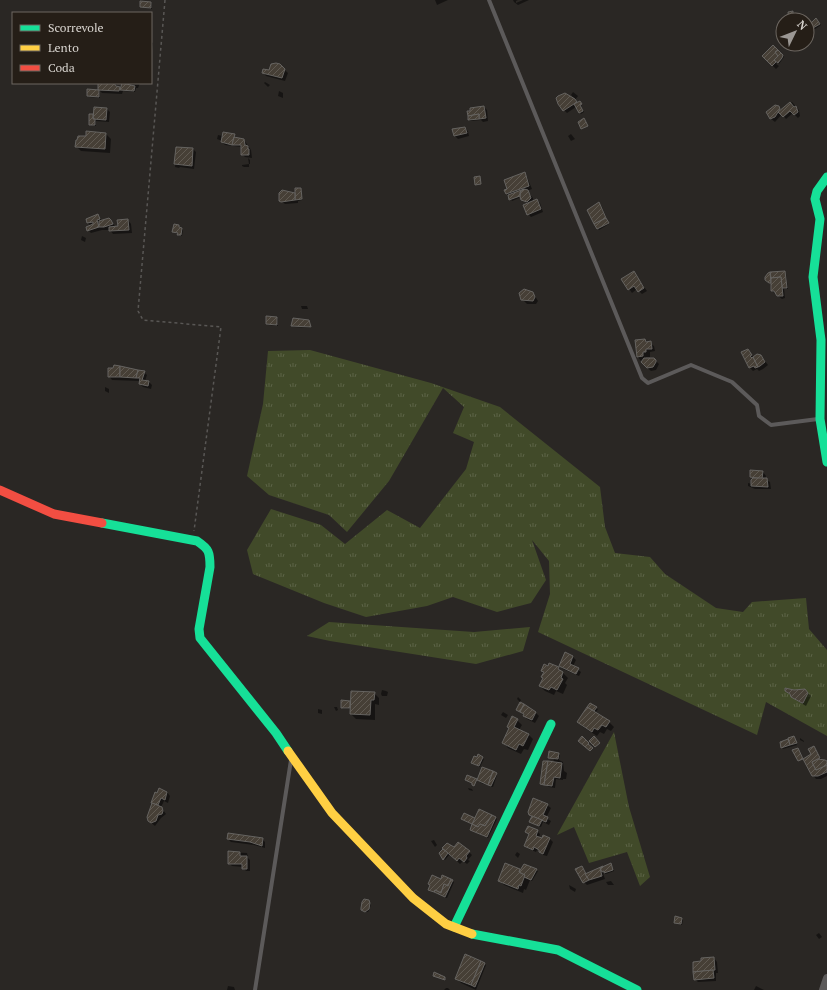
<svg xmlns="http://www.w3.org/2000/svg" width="827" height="990" font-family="'PT Serif',serif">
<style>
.grass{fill:url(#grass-tufts)}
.shadow{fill:#0007}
.building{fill:url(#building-hatch);stroke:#656360}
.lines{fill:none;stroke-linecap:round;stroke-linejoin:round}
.path{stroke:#595755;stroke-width:1.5;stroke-dasharray:3 3;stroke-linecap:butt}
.lane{stroke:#5c5a5a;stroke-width:4}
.street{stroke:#5c5a5a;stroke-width:8}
.fast{stroke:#16e098;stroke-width:9}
.slow{stroke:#ffcf43;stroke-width:9}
.jam{stroke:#f24e42;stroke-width:9}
</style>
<defs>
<pattern id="grass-tufts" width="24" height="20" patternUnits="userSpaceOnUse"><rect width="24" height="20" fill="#414a29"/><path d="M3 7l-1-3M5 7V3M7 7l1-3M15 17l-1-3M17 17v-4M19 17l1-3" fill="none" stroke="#5c6347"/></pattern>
<pattern id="building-hatch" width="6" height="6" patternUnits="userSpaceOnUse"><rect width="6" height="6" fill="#463f36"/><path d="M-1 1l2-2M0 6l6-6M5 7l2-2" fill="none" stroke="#605a52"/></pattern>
</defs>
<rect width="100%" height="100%" fill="#2a2724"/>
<g class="grass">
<path d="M 310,350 L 431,383 L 500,407 L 600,487 L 605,527 L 615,553 L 650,557 L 665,574 L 716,608 L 743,612 L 752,602 L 806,598 L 809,629 L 827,650 L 827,736 L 766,702 L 757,735 L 538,632 L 550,594 L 549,561 L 532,540 L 546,580 L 531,603 L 497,612 L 453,597 L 427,606 L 366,617 L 324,603 L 253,574 L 247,550 L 271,509 L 321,525 L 345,544 L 387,510 L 420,528 L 466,469 L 474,442 L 453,433 L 464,407 L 443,388 L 389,481 L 347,532 L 329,515 L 269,495 L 247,476 L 263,404 L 268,351 Z"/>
<path d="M 329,622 L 474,632 L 530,627 L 523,651 L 476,664 L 330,641 L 307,636 Z"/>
<path d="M 614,732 L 629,807 L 650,877 L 640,886 L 627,852 L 589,863 L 574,827 L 557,835 Z"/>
</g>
<g class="shadow">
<path d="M 435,0 L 448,0 L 437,5 Z"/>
<path d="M 513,0 L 518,0 L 516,1 L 516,3 L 523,0 L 529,0 L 518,5 L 514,2 Z"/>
<path d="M 151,3 L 152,5 L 152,9 L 141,6 Z"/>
<path d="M 792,12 L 794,16 L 798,15 L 799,17 L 799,19 L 790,19 Z"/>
<path d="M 816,19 L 821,25 L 815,29 L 811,24 Z"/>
<path d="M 151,42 L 153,43 L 151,57 Z"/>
<path d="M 773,46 L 784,57 L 779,64 L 778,62 L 776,64 L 779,66 L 776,69 L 763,56 Z"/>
<path d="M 279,65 L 288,73 L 285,81 L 266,76 L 263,72 L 270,72 Z"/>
<path d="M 265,82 L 270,85 L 268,87 L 264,83 Z"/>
<path d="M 98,83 L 116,83 L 118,88 L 121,89 L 123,83 L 140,83 L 138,88 L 136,88 L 135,92 L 123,91 L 122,94 L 102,93 L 100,91 L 100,98 L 89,97 L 88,96 L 88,90 L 99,91 Z"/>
<path d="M 279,91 L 283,93 L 283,98 L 278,96 Z"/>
<path d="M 573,92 L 578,96 L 575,100 L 582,106 L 581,107 L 584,112 L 581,114 L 576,107 L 567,113 L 564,110 L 574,98 L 571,95 Z"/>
<path d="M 792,102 L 799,110 L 800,116 L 798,118 L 793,113 L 786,119 L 782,114 L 775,122 L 770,118 L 778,107 L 782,110 Z"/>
<path d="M 484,107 L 487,110 L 488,121 L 483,122 L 481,120 L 471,121 L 469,120 L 469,117 Z"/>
<path d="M 107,109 L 110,112 L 109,122 L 96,121 L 96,126 L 90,124 L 90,115 L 94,115 Z"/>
<path d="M 465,128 L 468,131 L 469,136 L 458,139 L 455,136 L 453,130 Z"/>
<path d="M 87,133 L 106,134 L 111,139 L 110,153 L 81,151 L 76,146 L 87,137 Z"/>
<path d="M 571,134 L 575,139 L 571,141 L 568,136 Z"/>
<path d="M 218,135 L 223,136 L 234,135 L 237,138 L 244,140 L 251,150 L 252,158 L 245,157 L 242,154 L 242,147 L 225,145 L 222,142 L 222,141 L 217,139 Z"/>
<path d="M 177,148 L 193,149 L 196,152 L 194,169 L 180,167 L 179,168 L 175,167 Z"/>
<path d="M 248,158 L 250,160 L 250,164 L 249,164 Z"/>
<path d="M 249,164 L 249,167 L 244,167 L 242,166 L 242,165 Z"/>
<path d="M 524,174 L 527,177 L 532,189 L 527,191 L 533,198 L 533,202 L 537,200 L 540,203 L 543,212 L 531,217 L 528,214 L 528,204 L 522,199 L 519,193 L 519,198 L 512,201 L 505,191 Z"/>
<path d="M 300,189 L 302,190 L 302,200 L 298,201 L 298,203 L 285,204 L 280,200 L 296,194 Z"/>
<path d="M 598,204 L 602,207 L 609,224 L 599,230 L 598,228 Z"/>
<path d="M 98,215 L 102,221 L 108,219 L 115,226 L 119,227 L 128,220 L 131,224 L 132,233 L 113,234 L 110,230 L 102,230 L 91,233 L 88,230 L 91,226 L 88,223 Z"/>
<path d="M 179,226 L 183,230 L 182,236 L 173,232 Z"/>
<path d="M 82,236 L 86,238 L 85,242 L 81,240 Z"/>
<path d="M 785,272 L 786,274 L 788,289 L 784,289 L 785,298 L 782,299 L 772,291 L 772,283 L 768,281 L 768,274 Z"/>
<path d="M 634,273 L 647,291 L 642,294 L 637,289 L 632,293 L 623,280 Z"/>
<path d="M 533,293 L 538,301 L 536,304 L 527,304 L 521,298 Z"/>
<path d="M 301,306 L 307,306 L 308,309 L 302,309 Z"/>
<path d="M 277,318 L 278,319 L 278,326 L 268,325 L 267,324 Z"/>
<path d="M 309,321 L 311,328 L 294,327 L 292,325 Z"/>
<path d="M 645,340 L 654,346 L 655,351 L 650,352 L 650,357 L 646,357 L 646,359 L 654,359 L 659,364 L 656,370 L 651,371 L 644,365 L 638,357 Z"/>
<path d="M 748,350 L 751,353 L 753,358 L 761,356 L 768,365 L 763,369 L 759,371 L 757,369 L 753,371 L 750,368 L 742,353 Z"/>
<path d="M 144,372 L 147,375 L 145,381 L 149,382 L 152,385 L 151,389 L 143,387 L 140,384 L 140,381 L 112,380 L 109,376 Z"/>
<path d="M 105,387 L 109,389 L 109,393 L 105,391 Z"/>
<path d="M 763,472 L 766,476 L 765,479 L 770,482 L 771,489 L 755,489 L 748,486 L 748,483 L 752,484 L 753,479 L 751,477 Z"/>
<path d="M 573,657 L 576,660 L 573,666 L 581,672 L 579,676 L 563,669 L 560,666 Z"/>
<path d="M 558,668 L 568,678 L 565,683 L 567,685 L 563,694 L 556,691 L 554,695 L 545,691 L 540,686 L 544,679 L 544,673 L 542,670 Z"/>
<path d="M 382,690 L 386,691 L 388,692 L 387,696 L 382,696 L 381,694 Z"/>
<path d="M 805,690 L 811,696 L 806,706 L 796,700 L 786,691 Z"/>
<path d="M 374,693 L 379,698 L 379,705 L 375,704 L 375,720 L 356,719 L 351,714 L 351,709 L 343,709 L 342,708 L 342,701 L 351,702 Z"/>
<path d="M 518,697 L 521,700 L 520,702 L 517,699 Z"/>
<path d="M 590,704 L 598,709 L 595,713 L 609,722 L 614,727 L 611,731 L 607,729 L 604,734 L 600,732 L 597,736 L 583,727 L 578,722 Z"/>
<path d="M 334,707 L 337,707 L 338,710 L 336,711 Z"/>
<path d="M 318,709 L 322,710 L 322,714 L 318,713 Z"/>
<path d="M 517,710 L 535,712 L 539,716 L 535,723 L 527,719 L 521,712 Z"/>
<path d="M 503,712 L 508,715 L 506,718 L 501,715 Z"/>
<path d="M 517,720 L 522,725 L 519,730 L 528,734 L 533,739 L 528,750 L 524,749 L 521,754 L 508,748 L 504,743 Z"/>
<path d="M 794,737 L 797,745 L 783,749 L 781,743 L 790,740 Z"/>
<path d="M 800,738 L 804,741 L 804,742 L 800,740 Z"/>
<path d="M 814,748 L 822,760 L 827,763 L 827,776 L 821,779 L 816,779 L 813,775 Z"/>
<path d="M 558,754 L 560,755 L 559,760 L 563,762 L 564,771 L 567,773 L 566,779 L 563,779 L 563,780 L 556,779 L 555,788 L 549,787 L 545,784 L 545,785 L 542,785 L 541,784 L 553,763 L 554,759 L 549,757 Z"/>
<path d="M 482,758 L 484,759 L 480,767 L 474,764 Z"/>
<path d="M 496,774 L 497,775 L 493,787 L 481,783 L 478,780 Z"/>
<path d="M 468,788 L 472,789 L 473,791 L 469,790 Z"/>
<path d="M 167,792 L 170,796 L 168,803 L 164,801 L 161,807 L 166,814 L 161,818 L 155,826 L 149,821 L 155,793 Z"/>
<path d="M 533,799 L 547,805 L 551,808 L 546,818 L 551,821 L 549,825 L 543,822 L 541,827 L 532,823 Z"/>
<path d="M 496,818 L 497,819 L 488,838 L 473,831 L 473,825 L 462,819 Z"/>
<path d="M 537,831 L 540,834 L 539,838 L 550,839 L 553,842 L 547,856 L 543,855 L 540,851 L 537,850 L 536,852 L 529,849 L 526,846 L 530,835 L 527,832 Z"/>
<path d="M 228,839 L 262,839 L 265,842 L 265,848 L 254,845 L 231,842 Z"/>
<path d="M 434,840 L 437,845 L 435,847 L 431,841 Z"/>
<path d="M 444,849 L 469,852 L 472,855 L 468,860 L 470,861 L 467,864 L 463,861 L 460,864 L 450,854 L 445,860 L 440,853 Z"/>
<path d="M 229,852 L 247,853 L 248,857 L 247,857 L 250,860 L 250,871 L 246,871 L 243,867 L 232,866 L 229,863 Z"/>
<path d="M 517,852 L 520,854 L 518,858 L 515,855 Z"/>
<path d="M 611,864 L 614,871 L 606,874 L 603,873 L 605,879 L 587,885 L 584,882 L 581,868 L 586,874 Z"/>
<path d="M 506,865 L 521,871 L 525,865 L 538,871 L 532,881 L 530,880 L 526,890 L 524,889 L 523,893 L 504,885 L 500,881 Z"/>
<path d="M 443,876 L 454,882 L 447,898 L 433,892 L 429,889 L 441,880 Z"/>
<path d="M 611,881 L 614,885 L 608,885 L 606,882 Z"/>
<path d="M 569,885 L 576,889 L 575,892 L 570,889 Z"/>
<path d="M 370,902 L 371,905 L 369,910 L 368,912 L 365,912 L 364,911 Z"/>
<path d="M 682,919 L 683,920 L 682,925 L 675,922 Z"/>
<path d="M 819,933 L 822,937 L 819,939 L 816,935 Z"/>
<path d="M 714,958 L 717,962 L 718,973 L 716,973 L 716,981 L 698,982 L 695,979 Z"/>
<path d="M 484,964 L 486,965 L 476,990 L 461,983 L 456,978 Z"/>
<path d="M 228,986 L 234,987 L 235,990 L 227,990 Z"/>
<path d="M 756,986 L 764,990 L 754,990 Z"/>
<path d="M 446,988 L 448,988 L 450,990 L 444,990 Z"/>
</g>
<g class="building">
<path d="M 140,1 L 151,2 L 151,8 L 140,7 Z"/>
<path d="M 793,11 L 793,15 L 798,14 L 798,18 L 789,20 L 788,12 Z"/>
<path d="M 816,18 L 820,24 L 813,28 L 810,24 Z"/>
<path d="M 773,45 L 778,50 L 775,52 L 778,56 L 774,60 L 776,62 L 772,66 L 762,56 Z"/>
<path d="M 778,50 L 783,55 L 782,58 L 778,63 L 774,60 L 778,56 L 775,52 Z"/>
<path d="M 276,63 L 280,64 L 285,69 L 282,78 L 262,73 L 263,69 L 269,70 L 271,64 Z"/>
<path d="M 98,83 L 114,83 L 116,86 L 120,87 L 119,91 L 98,90 Z"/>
<path d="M 122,83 L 135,86 L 134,91 L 120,90 Z"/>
<path d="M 87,89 L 99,90 L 99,97 L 87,96 Z"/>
<path d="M 565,93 L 575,99 L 577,102 L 563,111 L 558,104 L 556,98 L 558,96 Z"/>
<path d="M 580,101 L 582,104 L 580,105 L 583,111 L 579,113 L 574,104 Z"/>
<path d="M 790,102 L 794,107 L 796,106 L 798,112 L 794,115 L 790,111 L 783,117 L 778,112 Z"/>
<path d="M 775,105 L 779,106 L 780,109 L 775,117 L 770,119 L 766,112 Z"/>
<path d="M 484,106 L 486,118 L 479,119 L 479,114 L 468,116 L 467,111 L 470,111 L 470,108 Z"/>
<path d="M 94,107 L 107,108 L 106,120 L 93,119 Z"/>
<path d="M 89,114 L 93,114 L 93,119 L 95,119 L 95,125 L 89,125 Z"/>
<path d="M 479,114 L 479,119 L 468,120 L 468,116 Z"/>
<path d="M 584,118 L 588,126 L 581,129 L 578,122 Z"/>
<path d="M 465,127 L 467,133 L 454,136 L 452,129 Z"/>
<path d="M 86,131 L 106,133 L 105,149 L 75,147 L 76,140 L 77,140 L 78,136 L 86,136 Z"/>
<path d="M 223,132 L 235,134 L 232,145 L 221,142 Z"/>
<path d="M 234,137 L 244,139 L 245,145 L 248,146 L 248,149 L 249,149 L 249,155 L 241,155 L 241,145 L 232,145 Z"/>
<path d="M 176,147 L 193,148 L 192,166 L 174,164 Z"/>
<path d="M 525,172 L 529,186 L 506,194 L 504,190 L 507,189 L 504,180 Z"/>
<path d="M 480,176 L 481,184 L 475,185 L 474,177 Z"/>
<path d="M 295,188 L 301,188 L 302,199 L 295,200 Z"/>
<path d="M 524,189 L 528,190 L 531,198 L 527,202 L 521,200 L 520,196 L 520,192 Z"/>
<path d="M 524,189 L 520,192 L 520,196 L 509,200 L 508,195 Z"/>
<path d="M 282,190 L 295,193 L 295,200 L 281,202 L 279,201 L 279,193 Z"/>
<path d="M 537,199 L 541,209 L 527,215 L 523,205 Z"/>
<path d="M 599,202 L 606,218 L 594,224 L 587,210 Z"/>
<path d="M 98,214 L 100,219 L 97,220 L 99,227 L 87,231 L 86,227 L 93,224 L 93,222 L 87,223 L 86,219 Z"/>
<path d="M 109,218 L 111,220 L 113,224 L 104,227 L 99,227 L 99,221 Z"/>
<path d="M 606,218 L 609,223 L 597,229 L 594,224 Z"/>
<path d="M 128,219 L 129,230 L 109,231 L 109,227 L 118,226 L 117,220 Z"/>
<path d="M 174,224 L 179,225 L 179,227 L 182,228 L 181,235 L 177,235 L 178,233 L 172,232 Z"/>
<path d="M 634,271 L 644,288 L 638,292 L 634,286 L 628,290 L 621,279 Z"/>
<path d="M 785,271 L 787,288 L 782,288 L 781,277 L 771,278 L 770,272 Z"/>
<path d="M 770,272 L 771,283 L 769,283 L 765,280 L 765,277 L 768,273 Z"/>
<path d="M 781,277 L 783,296 L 777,296 L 774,291 L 771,291 L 771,278 Z"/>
<path d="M 524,289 L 533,292 L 535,297 L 533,301 L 521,300 L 519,293 Z"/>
<path d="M 266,316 L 277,317 L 277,325 L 266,324 Z"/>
<path d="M 293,318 L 309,320 L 311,327 L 291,326 Z"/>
<path d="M 645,339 L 646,342 L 651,341 L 652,349 L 646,349 L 646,352 L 643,352 L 643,356 L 637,357 L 635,340 Z"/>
<path d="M 748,349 L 752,355 L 750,356 L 752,358 L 753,357 L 758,367 L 755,368 L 754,366 L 749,368 L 741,352 Z"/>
<path d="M 757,354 L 761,355 L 765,362 L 760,366 L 758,367 L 753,357 Z"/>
<path d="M 644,358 L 654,358 L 656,360 L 656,362 L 653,367 L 647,368 L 641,362 Z"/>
<path d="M 114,365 L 120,366 L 120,377 L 108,377 L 108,368 L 113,368 Z"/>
<path d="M 120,366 L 138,370 L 136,378 L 120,377 Z"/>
<path d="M 138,370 L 145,371 L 142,380 L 149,381 L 148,386 L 139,384 L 140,378 L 136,378 Z"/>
<path d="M 750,470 L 763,471 L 762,479 L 750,477 Z"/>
<path d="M 753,478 L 767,478 L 768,487 L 751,486 L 751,480 Z"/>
<path d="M 565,652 L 573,656 L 570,664 L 579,668 L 576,674 L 559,666 Z"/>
<path d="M 549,663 L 559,667 L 558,669 L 563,672 L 561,678 L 563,679 L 557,690 L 551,687 L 549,690 L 539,686 L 543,678 L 541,677 L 544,672 L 541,671 L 544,664 L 548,666 Z"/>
<path d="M 785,688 L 794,690 L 805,689 L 808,693 L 803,703 L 802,703 L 791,697 L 790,694 L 785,691 Z"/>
<path d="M 351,691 L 375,692 L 374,700 L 371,700 L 370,715 L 350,714 Z"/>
<path d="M 341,700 L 350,701 L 350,708 L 341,708 Z"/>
<path d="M 520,702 L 524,704 L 520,712 L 516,710 Z"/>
<path d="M 590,703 L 597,707 L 594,711 L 587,707 Z"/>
<path d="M 524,704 L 536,712 L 532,720 L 523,716 L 524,714 L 520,712 Z"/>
<path d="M 587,707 L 610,721 L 606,727 L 602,725 L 598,730 L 594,728 L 592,732 L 577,722 Z"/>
<path d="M 512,716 L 518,719 L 514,727 L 529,734 L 523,746 L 519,744 L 516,750 L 502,743 L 509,728 L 507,727 Z"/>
<path d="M 582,736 L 589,743 L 588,744 L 593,748 L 590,751 L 578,741 Z"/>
<path d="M 594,736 L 600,743 L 595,747 L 589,741 Z"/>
<path d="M 794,736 L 797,743 L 790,745 L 788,738 Z"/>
<path d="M 788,739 L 790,745 L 781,748 L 780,742 Z"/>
<path d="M 814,746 L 820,758 L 812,762 L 816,770 L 827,765 L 827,772 L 818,776 L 812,776 L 803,759 L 811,754 L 808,749 Z"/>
<path d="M 798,748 L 803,759 L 798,761 L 792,750 Z"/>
<path d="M 549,751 L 559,753 L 558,759 L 548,758 Z"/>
<path d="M 478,754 L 483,757 L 479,766 L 471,763 L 474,756 L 477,757 Z"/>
<path d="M 818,759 L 825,760 L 827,761 L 827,765 L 816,770 L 812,762 Z"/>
<path d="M 543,761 L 548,761 L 544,785 L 540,784 Z"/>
<path d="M 548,761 L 562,763 L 560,778 L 554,777 L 552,786 L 544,785 Z"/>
<path d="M 482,767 L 493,771 L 488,785 L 477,780 Z"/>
<path d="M 493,771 L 497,773 L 491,786 L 488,785 Z"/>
<path d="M 467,775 L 477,779 L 474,786 L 472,785 L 472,783 L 465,780 Z"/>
<path d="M 159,788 L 167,792 L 165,800 L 161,798 L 158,805 L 151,803 L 155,792 L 157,793 Z"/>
<path d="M 533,798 L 548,804 L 543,815 L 548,817 L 546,822 L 529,815 L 528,812 Z"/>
<path d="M 152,803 L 162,807 L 163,811 L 162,814 L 158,815 L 156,821 L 151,823 L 148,821 L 147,817 Z"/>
<path d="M 479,809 L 492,815 L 485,826 L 480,824 L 478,827 L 472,824 Z"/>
<path d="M 464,813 L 475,818 L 472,824 L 461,819 Z"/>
<path d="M 492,815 L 496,817 L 487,837 L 470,830 L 472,824 L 478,827 L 480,824 L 485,826 Z"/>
<path d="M 532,816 L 542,820 L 539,826 L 529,822 Z"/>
<path d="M 528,826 L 538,830 L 536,836 L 542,838 L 543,835 L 550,838 L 543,854 L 539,852 L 539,850 L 534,847 L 533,850 L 524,846 L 529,834 L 525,832 Z"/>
<path d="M 228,833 L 263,838 L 262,846 L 250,842 L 227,839 Z"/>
<path d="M 458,842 L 470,851 L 466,856 L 467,858 L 464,862 L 459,858 L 457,861 L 442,848 L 447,843 L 454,847 Z"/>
<path d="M 443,849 L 448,853 L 443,860 L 439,853 Z"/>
<path d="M 228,851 L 240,852 L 240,856 L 247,856 L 247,869 L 242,869 L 242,864 L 228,864 Z"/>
<path d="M 505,863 L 520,869 L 519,872 L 525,875 L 521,886 L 519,885 L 518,889 L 498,881 Z"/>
<path d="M 611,863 L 613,870 L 604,873 L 604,871 L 602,872 L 600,868 Z"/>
<path d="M 524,864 L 537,869 L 531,880 L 524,877 L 525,875 L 519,872 Z"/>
<path d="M 582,866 L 589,880 L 583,883 L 575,869 Z"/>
<path d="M 603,866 L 603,867 L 600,868 L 602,876 L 589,880 L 585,874 Z"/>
<path d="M 432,875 L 441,879 L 442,875 L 451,879 L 448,886 L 444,884 L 441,893 L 435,890 L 434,892 L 428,890 L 430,885 L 428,884 Z"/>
<path d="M 451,879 L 453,880 L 445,897 L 434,892 L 435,890 L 441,893 L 444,884 L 448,886 Z"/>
<path d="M 364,899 L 369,900 L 370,903 L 369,909 L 365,912 L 361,910 L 361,908 L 362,902 Z"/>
<path d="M 675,916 L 682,918 L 681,924 L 674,923 Z"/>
<path d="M 465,954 L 481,961 L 471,985 L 455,979 Z"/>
<path d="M 714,957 L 715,970 L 693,972 L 693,962 L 701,961 L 701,958 Z"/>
<path d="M 481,961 L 485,963 L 475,987 L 471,985 Z"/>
<path d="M 713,970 L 714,978 L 694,980 L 693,972 Z"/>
<path d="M 434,972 L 445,977 L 445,980 L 433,976 Z"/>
</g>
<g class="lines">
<path class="path" d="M 165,0 L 138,311 L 143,320 L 221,327 L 194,531"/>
<g class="lane">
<path d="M 489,0 L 642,378 L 648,383 L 691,365 L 732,382 L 757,405 L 759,416 L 771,425 L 818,419"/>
<path d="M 255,990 L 291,760"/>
</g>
<path class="street" d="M 823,990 L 827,978"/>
<g class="fast">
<path d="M 827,177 L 817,191 L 815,199 L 820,219 L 813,277 L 821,340 L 820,419 L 827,462"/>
<path d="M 102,523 L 197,541 C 209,549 210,552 210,567 L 199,629 L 200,638 L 276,733 L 288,751"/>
<path d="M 454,927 L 551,724"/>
<path d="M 472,934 L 558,950 L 637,990"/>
</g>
<path class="slow" d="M 288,751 L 332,813 L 413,898 L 446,924 L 472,934"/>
<path class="jam" d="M 0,490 L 54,514 L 102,523"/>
</g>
<rect x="12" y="12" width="140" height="72" fill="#251e17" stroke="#6d6761"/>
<rect x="20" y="25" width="20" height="6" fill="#16e098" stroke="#6d6761"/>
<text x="48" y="32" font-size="12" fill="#d8d4cf">Scorrevole</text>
<rect x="20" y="45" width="20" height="6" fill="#ffcf43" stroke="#6d6761"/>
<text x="48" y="52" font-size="12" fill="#d8d4cf">Lento</text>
<rect x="20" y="65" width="20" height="6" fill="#f24e42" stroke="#6d6761"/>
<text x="48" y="72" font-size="12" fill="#d8d4cf">Coda</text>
<g transform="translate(795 32) rotate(47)"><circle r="19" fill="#251e17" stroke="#6d6761"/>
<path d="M0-3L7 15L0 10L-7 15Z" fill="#9b9793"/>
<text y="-6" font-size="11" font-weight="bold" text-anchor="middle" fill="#d8d4cf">N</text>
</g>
</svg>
